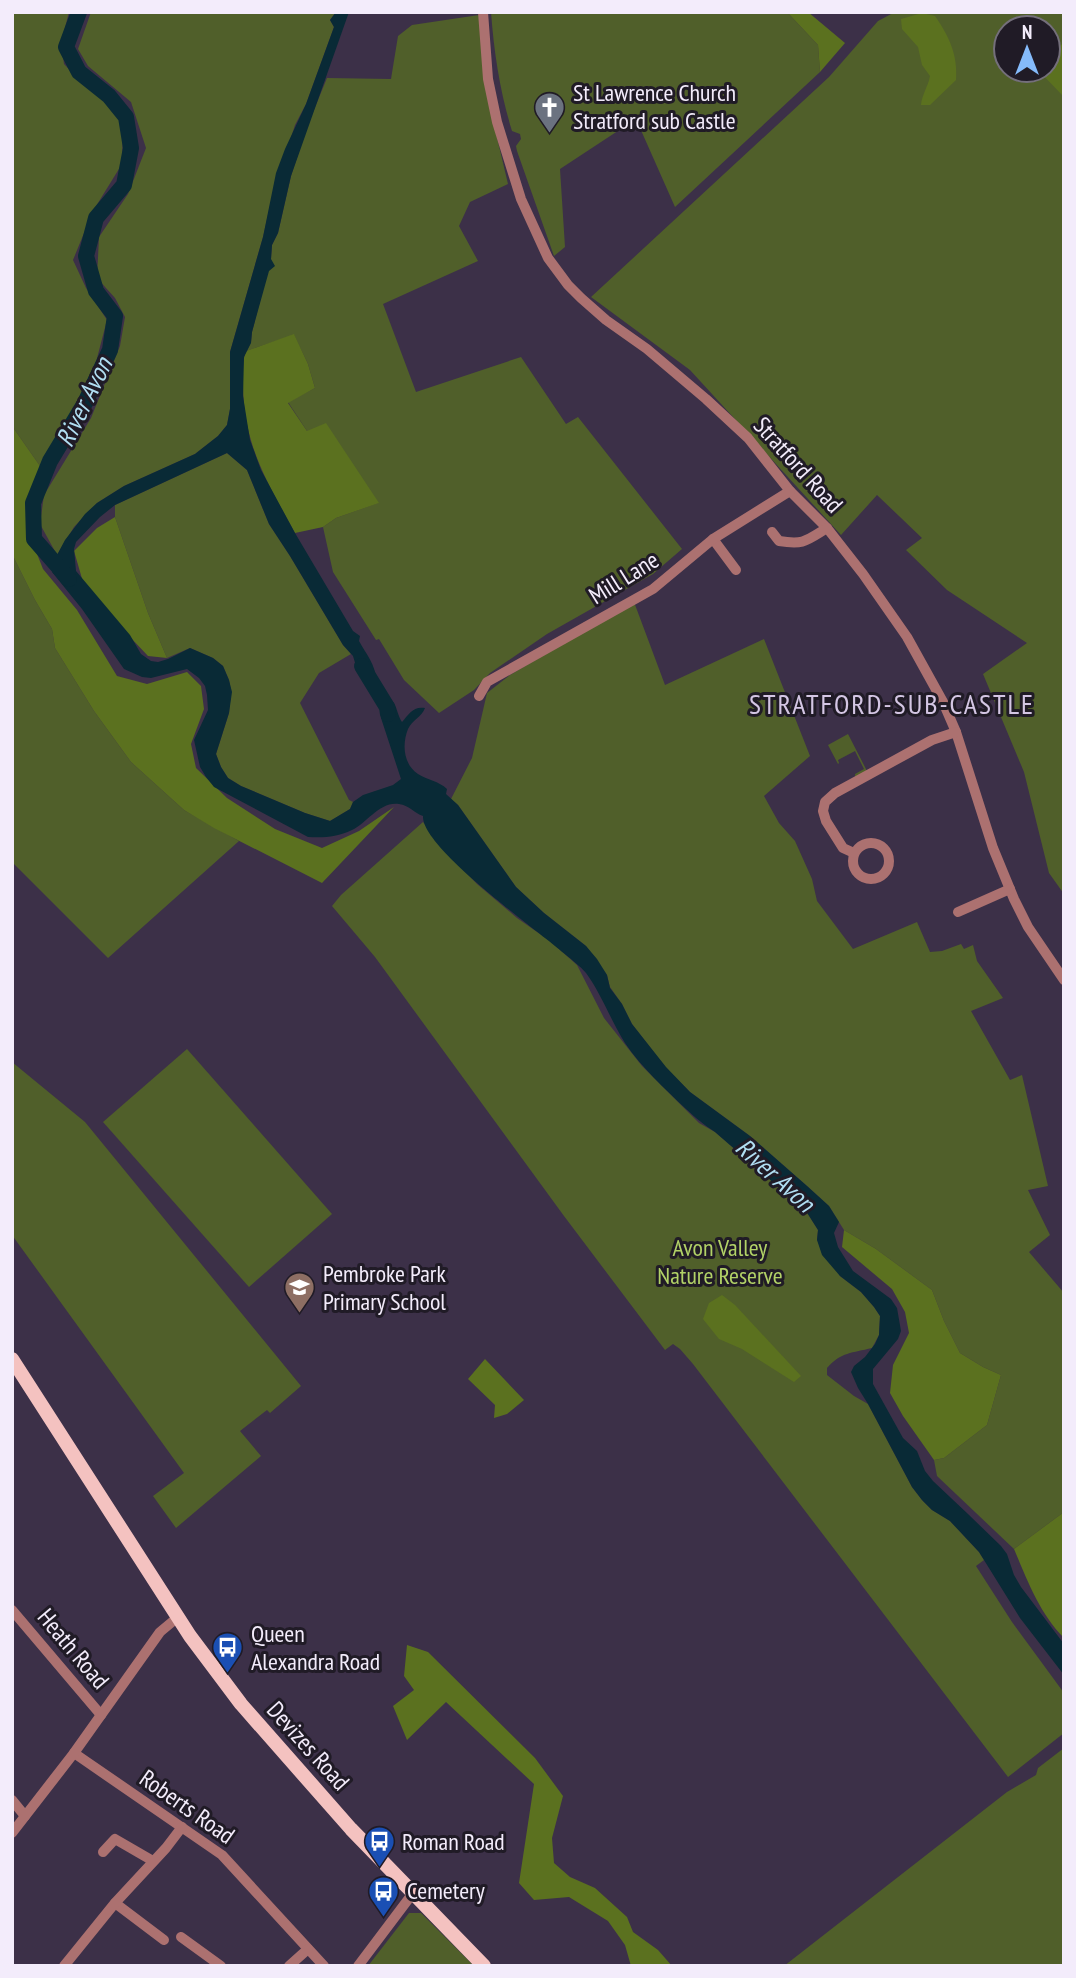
<svg xmlns="http://www.w3.org/2000/svg" width="1076" height="1978" font-family="'PT Sans Narrow',sans-serif">
<style>
.green{fill:#505f2a;fill-rule:evenodd}
.forest{fill:#5b711f}
.water{fill:#092a36}
.lines{fill:none;stroke-linecap:round;stroke-linejoin:round}
.river{stroke:#092a36;stroke-width:16}
.minor{stroke:#ac7170;stroke-width:10}
.major{stroke:#f4c2c0;stroke-width:14}
.labels{text-anchor:middle;stroke-width:6;stroke-linejoin:round;paint-order:stroke}
.poi-label{font-size:24px;fill:#f3ecfb;stroke:#201b26;text-anchor:start}
.street-label{font-size:24px;fill:#f3ecfb;stroke:#201b26}
.park-label{font-size:24px;fill:#b2d267;stroke:#201b26}
.water-label{font-size:26px;font-style:italic;fill:#b0def2;stroke:#201b26}
.quarter-label{font-size:28px;letter-spacing:2px;fill:#d4c6e4;stroke:#201b26}
</style>
<rect width="100%" height="100%" fill="#3c3048"/>
<g class="green">
<path d="M 12,12 L 69,12 L 61,43 L 64,64 L 77,78 L 113,109 L 123,121 L 122,164 L 93,211 L 73,260 L 86,288 L 107,320 L 96,362 L 72,412 L 40,466 L 12,426 Z"/>
<path d="M 91,12 L 336,12 L 330,20 L 334,27 L 306,104 L 295,125 L 271,201 L 263,237 L 230,352 L 230,409 L 227,425 L 218,436 L 195,454 L 124,486 L 97,503 L 74,527 L 57,555 L 40,524 L 44,495 L 91,418 L 120,346 L 125,317 L 115,298 L 97,278 L 99,237 L 128,194 L 146,148 L 131,102 L 88,66 L 78,49 Z"/>
<path d="M 491,12 L 787,12 L 818,45 L 820,72 L 675,207 L 636,119 L 560,169 L 565,247 L 554,256 L 517,151 L 516,146 L 521,139 L 520,134 L 512,131 C 500,92 494,53 491,12 Z"/>
<path d="M 895,12 L 1064,12 L 1064,894 L 1049,873 L 1024,772 L 983,674 L 1027,643 L 947,590 L 906,550 L 922,538 L 877,495 L 841,535 L 690,370 L 591,297 L 829,77 L 878,21 ZM 1006,28 L 1048,28 L 1048,70 L 1006,70 Z"/>
<path d="M 479,15 L 490,108 L 508,184 L 470,202 L 459,226 L 478,261 L 383,304 L 416,392 L 521,357 L 566,424 L 578,417 L 682,549 L 653,574 L 547,634 L 490,673 L 474,690 L 439,713 L 404,680 L 379,639 L 376,640 L 333,572 L 323,527 L 336,518 L 378,503 L 307,431 L 288,402 L 315,388 L 308,364 L 294,335 L 246,351 L 251,342 L 252,332 L 271,259 L 272,245 L 278,233 L 291,176 L 307,127 L 327,78 L 391,79 L 398,36 L 412,25 Z"/>
<path d="M 227,453 L 247,470 L 269,524 L 290,556 L 343,645 L 351,654 L 319,673 L 300,703 L 349,800 L 353,802 L 350,809 L 330,821 L 305,813 L 241,786 L 228,778 L 221,767 L 216,754 L 229,713 L 231,692 L 229,680 L 223,666 L 213,658 L 190,648 L 167,658 L 148,613 L 115,517 L 115,505 Z"/>
<path d="M 12,554 L 35,600 L 52,629 L 55,648 L 94,711 L 131,762 L 184,810 L 239,841 L 108,958 L 12,862 Z"/>
<path d="M 634,602 L 665,685 L 764,639 L 810,756 L 764,796 L 779,823 L 795,841 L 812,879 L 817,901 L 853,949 L 917,922 L 930,952 L 942,951 L 961,944 L 964,949 L 973,945 L 977,961 L 1003,998 L 971,1011 L 1010,1080 L 1022,1075 L 1048,1186 L 1028,1190 L 1050,1235 L 1029,1252 L 1064,1293 L 1064,1512 L 1014,1549 L 937,1476 L 934,1460 L 944,1458 L 987,1425 L 1001,1375 L 983,1367 L 960,1353 L 944,1321 L 932,1290 L 876,1249 L 844,1230 L 829,1206 L 807,1186 L 750,1136 L 690,1092 L 666,1068 L 632,1024 L 622,1004 L 610,987 L 607,975 L 586,946 L 544,913 L 516,887 L 458,805 L 451,799 L 472,758 L 487,693 L 510,675 Z"/>
<path d="M 848,734 L 868,773 L 855,779 L 855,774 L 864,769 L 855,751 L 838,760 L 839,763 L 838,764 L 828,745 Z"/>
<path d="M 423,822 L 441,847 L 477,884 L 517,918 L 550,941 L 577,965 L 604,1018 L 642,1066 L 699,1123 L 715,1132 L 806,1211 L 818,1230 L 817,1240 L 840,1276 L 861,1292 L 874,1307 L 880,1316 L 879,1335 L 872,1348 C 852,1353 841,1352 827,1368 L 827,1375 L 854,1396 L 868,1404 L 912,1487 L 922,1500 L 932,1510 L 950,1521 L 979,1552 L 984,1560 L 976,1566 L 1012,1622 L 1064,1693 L 1064,1733 L 1008,1777 L 693,1364 L 680,1349 L 673,1344 L 665,1350 L 564,1216 L 375,957 L 332,906 L 341,895 Z"/>
<path d="M 187,1049 L 332,1214 L 249,1287 L 103,1122 Z"/>
<path d="M 12,1062 L 85,1122 L 301,1386 L 270,1413 L 267,1410 L 240,1431 L 261,1456 L 176,1528 L 153,1496 L 184,1473 L 12,1235 Z"/>
<path d="M 1064,1748 L 1064,1966 L 784,1966 L 1007,1792 L 1036,1775 L 1038,1768 Z"/>
<path d="M 409,1913 L 421,1913 L 474,1966 L 368,1966 Z"/>
</g>
<g class="forest">
<path d="M 787,12 L 808,12 L 845,43 L 820,72 L 818,45 Z"/>
<path d="M 922,13 L 935,16 C 949,36 958,55 956,80 L 930,105 L 921,105 C 922,94 928,87 930,76 L 922,65 L 918,47 L 902,29 L 901,19 Z"/>
<path d="M 1064,43 L 1064,97 L 1038,70 L 1048,70 L 1048,53 Z"/>
<path d="M 294,334 L 308,364 L 315,388 L 288,403 L 307,431 L 326,423 L 379,503 L 336,518 L 323,527 L 295,533 C 267,482 243,444 243,383 C 243,373 242,361 246,351 Z"/>
<path d="M 12,426 L 40,466 L 26,526 L 43,569 L 77,610 L 117,676 L 147,684 L 187,672 L 201,686 L 204,709 L 191,744 L 196,768 L 227,798 L 275,829 L 322,848 L 359,831 L 394,807 L 322,883 L 214,828 L 184,810 L 131,762 L 94,711 L 55,648 L 52,629 L 35,600 L 12,554 Z"/>
<path d="M 115,517 L 148,613 L 167,658 L 148,656 L 114,620 L 83,582 L 74,551 L 97,528 Z"/>
<path d="M 844,1230 L 876,1249 L 932,1290 L 944,1321 L 960,1353 L 983,1367 L 1001,1375 L 987,1425 L 944,1458 L 934,1460 L 903,1416 L 890,1393 L 893,1365 L 909,1333 L 905,1312 L 892,1289 L 842,1247 Z"/>
<path d="M 722,1295 L 735,1305 L 801,1376 L 794,1382 L 742,1349 L 719,1339 L 703,1319 L 709,1303 Z"/>
<path d="M 485,1359 L 524,1400 L 507,1414 L 494,1418 L 495,1405 L 468,1379 Z"/>
<path d="M 1064,1512 L 1064,1638 C 1040,1614 1027,1580 1014,1549 Z"/>
<path d="M 407,1645 L 428,1652 L 535,1758 L 563,1796 L 552,1838 L 554,1863 L 570,1877 L 595,1888 L 627,1917 L 633,1932 L 658,1950 L 672,1966 L 631,1966 L 625,1945 L 608,1921 L 569,1897 L 534,1900 L 519,1883 L 534,1784 L 446,1702 L 407,1740 L 393,1706 L 414,1690 L 404,1676 Z"/>
</g>
<path class="water" d="M 336,12 L 349,12 L 291,176 L 278,233 L 272,245 L 271,259 L 275,266 L 269,271 L 252,332 L 251,343 L 244,357 L 243,396 L 250,440 L 261,470 L 295,533 L 353,631 L 360,636 L 359,641 C 366,654 376,665 376,680 L 372,683 L 356,666 L 353,656 L 343,645 L 290,556 L 269,524 L 247,470 L 227,453 L 115,505 L 100,517 L 76,542 L 74,549 L 76,571 L 130,635 L 141,654 L 151,661 L 158,662 L 168,659 L 190,648 L 213,658 L 223,666 L 229,680 L 232,692 L 229,713 L 216,754 L 221,767 L 228,778 L 241,786 L 305,813 L 330,821 L 350,809 L 353,802 L 363,795 L 393,785 L 401,779 L 381,718 L 383,705 L 377,695 L 385,692 C 387,698 390,698 394,703 C 397,708 398,716 402,722 C 409,714 413,706 425,708 C 422,717 412,720 408,729 C 402,744 403,764 418,774 C 427,780 439,781 447,789 L 446,794 L 458,805 L 516,887 L 544,913 L 586,946 L 597,959 L 607,975 L 610,988 L 622,1004 L 632,1024 L 666,1067 L 690,1092 L 750,1136 L 807,1186 L 829,1206 L 839,1222 L 834,1233 L 838,1247 L 853,1271 L 891,1299 L 897,1308 L 901,1331 L 898,1339 L 873,1369 L 873,1384 L 903,1438 L 917,1451 L 925,1471 L 933,1481 L 968,1514 L 1001,1546 L 1007,1554 L 1014,1575 L 1021,1587 L 1064,1644 L 1064,1675 L 1020,1618 L 979,1552 L 950,1521 L 932,1510 L 922,1500 L 912,1487 L 868,1404 L 858,1388 L 851,1372 L 854,1366 L 865,1357 L 875,1344 L 879,1335 L 880,1316 L 874,1307 L 861,1292 L 840,1276 L 822,1255 L 817,1240 L 818,1230 L 806,1211 L 715,1132 C 704,1125 696,1118 686,1109 C 664,1088 642,1068 625,1043 C 611,1021 601,993 586,973 C 580,966 573,961 566,955 C 540,932 421,848 423,816 C 414,813 409,805 399,804 C 380,801 367,823 352,830 C 337,837 324,838 308,837 L 214,787 L 206,777 L 200,767 L 194,740 L 208,710 L 207,695 L 205,686 L 199,678 L 187,669 L 151,678 L 142,677 L 124,669 L 82,609 L 52,572 L 57,555 L 65,540 L 85,514 L 97,503 L 124,486 L 195,454 L 218,436 L 227,425 L 230,409 L 230,352 L 263,237 L 276,173 L 285,149 L 306,104 L 334,27 L 330,20 Z"/>
<g class="lines">
<g class="river">
<path d="M 69,579 L 34,539 L 33,503 L 50,461 L 85,403 L 110,350 L 115,316 L 96,291 L 86,256 L 96,218 L 124,185 L 131,148 L 126,117 L 109,96 L 79,72 L 66,47 L 79,12"/>
<path d="M 362,666 L 387,707 L 388,714"/>
</g>
<g class="minor">
<path d="M 483,12 L 488,79 L 497,122 L 521,199 L 548,258 L 568,285 L 581,298 L 606,320 L 647,349 L 706,399 L 748,438 L 790,491 L 827,528 L 863,574 L 907,637 L 943,702 L 956,732 L 993,848 L 1014,899 L 1028,927 L 1064,980"/>
<path d="M 772,532 L 779,541 C 804,545 806,541 827,528"/>
<path d="M 713,539 L 736,570"/>
<path d="M 479,696 L 487,682 L 653,589 L 713,539 L 790,491"/>
<circle cx="871" cy="861" r="18"/>
<path d="M 854,853 L 843,848 L 826,821 L 823,811 L 825,802 L 835,793 L 932,740 L 956,732"/>
<path d="M 958,912 L 1010,889"/>
<path d="M 12,1610 L 101,1715"/>
<path d="M 74,1753 L 222,1855 L 324,1966"/>
<path d="M 12,1800 L 25,1816"/>
<path d="M 12,1833 L 74,1753 L 160,1632 L 178,1617"/>
<path d="M 103,1852 L 115,1839 L 153,1861"/>
<path d="M 115,1903 L 164,1940"/>
<path d="M 181,1937 L 221,1966"/>
<path d="M 64,1966 L 115,1903 L 166,1848 L 182,1827"/>
<path d="M 289,1966 L 308,1949"/>
<path d="M 358,1966 L 413,1893"/>
</g>
<path class="major" d="M 12,1359 L 190,1636 L 241,1704 L 351,1829 L 484,1966"/>
</g>
<defs>
<symbol id="church-pin" viewBox="-11 -11 22 30"><path d="M0 17L-7.5 6A9.5 9.5 0 1 1 7.5 6Z" fill="#6b7280" stroke="#201b26"/><path d="M-1.2-6h2.4v3.5h3.3v2.4h-3.3V6h-2.4V-.1h-3.3v-2.4h3.3Z" fill="#fff"/></symbol>
<symbol id="school-pin" viewBox="-11 -11 22 30"><path d="M0 17L-7.5 6A9.5 9.5 0 1 1 7.5 6Z" fill="#8d6e63" stroke="#201b26"/><path d="M0-5L7-2L0 1L-7-2ZM-4 1L0 2.5L4 1V4Q0 6-4 4Z" fill="#fff"/></symbol>
<symbol id="bus-pin" viewBox="-11 -11 22 30"><path d="M0 17L-7.5 6A9.5 9.5 0 1 1 7.5 6Z" fill="#1a4fb4" stroke="#201b26"/><path d="M-5-6H5V4H4V6H2V4H-2V6H-4V4H-5ZM-3.5-4V0h7V-4ZM-3.5 1.2v1.5H-2V1.2ZM2 1.2v1.5H3.5V1.2Z" fill="#fff"/></symbol>
</defs>
<g fill-rule="evenodd">
<use href="#church-pin" x="532" y="90" width="35" height="47"/>
<use href="#school-pin" x="282" y="1270" width="35" height="47"/>
<use href="#bus-pin" x="210" y="1630" width="35" height="47"/>
<use href="#bus-pin" x="362" y="1824" width="35" height="47"/>
<use href="#bus-pin" x="366" y="1874" width="35" height="47"/>
</g>
<g class="labels">
<g class="poi-label">
<text x="573" y="101">St Lawrence Church<tspan x="573" dy="28">Stratford sub Castle</tspan></text>
<text x="323" y="1282">Pembroke Park<tspan x="323" dy="28">Primary School</tspan></text>
<text x="251" y="1642">Queen<tspan x="251" dy="28">Alexandra Road</tspan></text>
<text x="402" y="1850">Roman Road</text>
<text x="407" y="1899">Cemetery</text>
</g>
<g class="street-label">
<text transform="translate(798 465) rotate(48)" y="8">Stratford Road</text>
<text transform="translate(624 578) rotate(-32)" y="8">Mill Lane</text>
<text transform="translate(73 1649) rotate(50)" y="8">Heath Road</text>
<text transform="translate(308 1746) rotate(48)" y="8">Devizes Road</text>
<text transform="translate(187 1807) rotate(35)" y="8">Roberts Road</text>
</g>
<g class="park-label">
<text x="720" y="1256">Avon Valley<tspan x="720" dy="28">Nature Reserve</tspan></text>
</g>
<g class="water-label">
<text transform="translate(84 402) rotate(-64)" y="9">River Avon</text>
<text transform="translate(775 1175) rotate(42)" y="9">River Avon</text>
</g>
<g class="quarter-label">
<text x="892" y="714">STRATFORD-SUB-CASTLE</text>
</g>
</g>
<rect width="1076" height="1978" fill="none" stroke="#f3ecfb" stroke-width="28"/>
<g transform="translate(1027 49)"><circle r="33" fill="#201b26" stroke="#746f7b" stroke-width="2"/>
<path d="M0-5L12 26L0 18L-12 26Z" fill="#85bbfb"/>
<text y="-10" font-size="19" font-weight="bold" text-anchor="middle" fill="#f3ecfb">N</text>
</g>
</svg>
